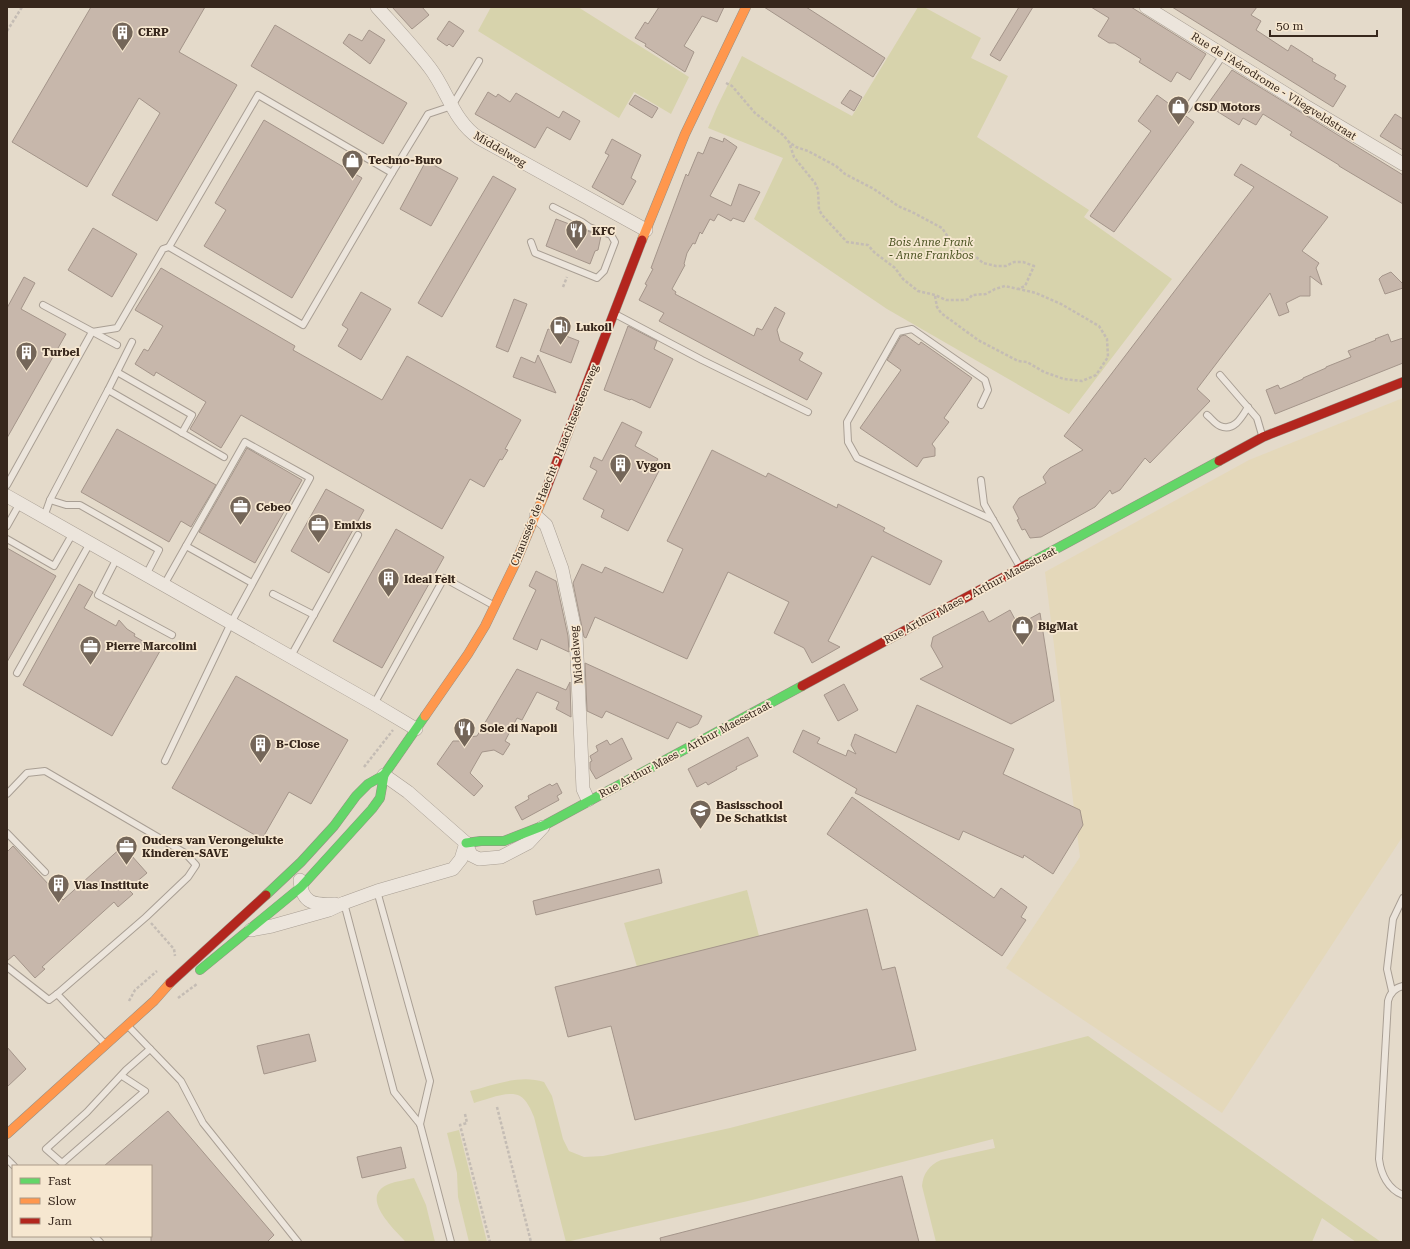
<svg xmlns="http://www.w3.org/2000/svg" width="1410" height="1249" font-family="'Roboto Serif',serif">
<style>
.farmland{fill:#e4d8ba}
.green{fill:#d7d3ac}
.building{fill:#c7b7ab;stroke:#a4958a}
.lines{fill:none;stroke-linecap:round;stroke-linejoin:round}
.lane-casing{stroke:#a99f94;stroke-width:8}
.street-casing{stroke:#a99f94;stroke-width:14}
.fast-casing{stroke:#988f84;stroke-width:10}
.slow-casing{stroke:#988f84;stroke-width:10}
.jam-casing{stroke:#988f84;stroke-width:10}
.path{stroke:#c4bcb4;stroke-width:2.5;stroke-dasharray:3 2;stroke-linecap:butt}
.lane{stroke:#ece5dc;stroke-width:6}
.street{stroke:#ece5dc;stroke-width:13}
.fast{stroke:#63d668;stroke-width:9}
.slow{stroke:#ff974d;stroke-width:9}
.jam{stroke:#b3261e;stroke-width:9}
.labels{text-anchor:middle;stroke-width:3.5;stroke-linejoin:round;paint-order:stroke}
.poi-label{font-size:11px;font-weight:bold;fill:#37271c;stroke:#f6e7d0;text-anchor:start}
.street-label{font-size:11px;fill:#37271c;stroke:#f6e7d0}
.park-label{font-size:11px;font-style:italic;fill:#4c5423;stroke:#f6e7d0}
</style>
<rect width="100%" height="100%" fill="#e4daca"/>
<path class="farmland" d="M 1403,398 L 1403,836 L 1222,1113 L 1006,968 L 1080,857 L 1045,572 L 1249,460 Z"/>
<g class="green">
<path d="M 491,7 L 578,7 L 689,77 L 671,114 L 634,92 L 619,118 L 478,31 Z"/>
<path d="M 918,7 L 924,7 L 981,38 L 971,58 L 1008,76 L 977,137 L 1089,210 L 1084,217 L 1172,279 L 1069,414 L 887,309 L 754,219 L 783,158 L 708,128 L 717,107 L 742,56 L 852,116 Z"/>
<path d="M 747,890 L 759,936 L 637,967 L 624,923 Z"/>
<path d="M 1088,1036 L 1381,1242 L 1356,1242 L 1322,1218 L 1312,1242 L 936,1242 L 922,1186 C 923,1174 929,1165 941,1160 L 995,1148 L 993,1139 L 748,1201 L 566,1242 L 534,1117 C 531,1110 527,1100 520,1096 C 508,1090 486,1100 474,1103 L 470,1091 C 494,1085 520,1074 544,1082 L 552,1096 L 563,1139 L 569,1151 L 584,1157 L 603,1156 L 730,1128 Z"/>
<path d="M 459,1130 L 487,1242 L 469,1242 L 458,1197 L 457,1173 L 447,1133 Z"/>
<path d="M 414,1178 L 426,1205 L 435,1242 L 406,1242 C 394,1229 358,1196 389,1184 C 397,1181 406,1180 414,1178 Z"/>
</g>
<g class="building">
<path d="M 91,7 L 205,7 L 179,52 L 237,85 L 157,221 L 112,195 L 160,113 L 139,98 L 87,187 L 12,142 Z"/>
<path d="M 392,7 L 422,7 L 429,15 L 412,29 Z"/>
<path d="M 659,7 L 724,7 L 717,22 L 702,16 L 684,46 L 694,52 L 685,72 L 645,46 L 646,44 L 635,38 L 645,22 L 648,24 Z"/>
<path d="M 764,7 L 806,7 L 885,58 L 873,77 Z"/>
<path d="M 1019,7 L 1033,7 L 1000,61 L 990,55 Z"/>
<path d="M 1091,7 L 1131,7 L 1206,54 L 1190,80 L 1177,72 L 1171,82 L 1139,62 L 1141,59 L 1115,43 L 1109,43 L 1098,36 L 1109,18 Z"/>
<path d="M 1172,7 L 1257,7 L 1251,15 L 1261,21 L 1256,30 L 1288,51 L 1291,45 L 1313,59 L 1312,61 L 1336,75 L 1334,79 L 1346,86 L 1333,107 Z"/>
<path d="M 449,21 L 464,31 L 453,47 L 449,44 L 447,46 L 437,39 Z"/>
<path d="M 275,25 L 407,103 L 383,144 L 251,66 Z"/>
<path d="M 369,30 L 385,40 L 370,64 L 343,43 L 349,34 L 362,41 Z"/>
<path d="M 1232,70 L 1403,175 L 1403,204 L 1339,166 L 1339,165 L 1290,135 L 1292,132 L 1263,114 L 1256,125 L 1243,118 L 1239,125 L 1207,105 Z"/>
<path d="M 850,90 L 862,97 L 854,111 L 841,103 Z"/>
<path d="M 488,92 L 496,97 L 498,94 L 510,102 L 516,93 L 559,118 L 563,111 L 580,121 L 570,140 L 547,127 L 535,148 L 475,114 Z"/>
<path d="M 635,95 L 658,108 L 652,118 L 629,104 Z"/>
<path d="M 1157,95 L 1194,122 L 1114,232 L 1090,216 L 1151,131 L 1138,121 Z"/>
<path d="M 1395,114 L 1403,119 L 1403,150 L 1380,136 Z"/>
<path d="M 264,120 L 362,178 L 292,298 L 204,246 L 226,210 L 215,203 Z"/>
<path d="M 710,137 L 723,142 L 724,138 L 737,147 L 710,196 L 731,206 L 739,184 L 760,192 L 744,222 L 733,218 L 731,221 L 718,214 L 714,221 L 710,219 L 702,234 L 700,232 L 695,244 L 693,243 L 687,253 L 684,264 L 685,265 L 672,289 L 676,292 L 675,294 L 754,336 L 757,328 L 762,330 L 775,307 L 785,313 L 777,330 L 780,341 L 803,353 L 799,360 L 822,373 L 807,400 L 659,321 L 664,313 L 639,300 L 647,285 L 645,284 L 653,269 L 651,268 L 686,174 L 688,176 L 698,152 L 703,154 Z"/>
<path d="M 612,139 L 641,155 L 631,178 L 636,181 L 623,205 L 592,187 L 609,155 L 605,153 Z"/>
<path d="M 426,161 L 458,178 L 431,226 L 400,209 Z"/>
<path d="M 1241,164 L 1328,217 L 1302,251 L 1319,263 L 1316,268 L 1322,285 L 1310,276 L 1310,296 L 1300,296 L 1286,303 L 1289,312 L 1279,316 L 1270,293 L 1197,389 L 1210,401 L 1150,463 L 1145,458 L 1120,490 L 1112,494 L 1110,490 L 1095,507 L 1041,537 L 1030,538 L 1025,529 L 1022,530 L 1017,520 L 1019,519 L 1013,507 L 1019,498 L 1046,483 L 1043,477 L 1050,468 L 1083,450 L 1064,436 L 1254,187 L 1234,175 Z"/>
<path d="M 493,176 L 516,189 L 442,317 L 418,303 Z"/>
<path d="M 556,219 L 601,236 L 598,250 L 595,251 L 590,264 L 546,246 Z"/>
<path d="M 93,228 L 137,254 L 112,297 L 68,270 Z"/>
<path d="M 161,268 L 295,346 L 293,350 L 382,400 L 407,356 L 521,420 L 505,449 L 508,450 L 502,460 L 500,459 L 484,487 L 470,479 L 442,529 L 241,415 L 221,448 L 190,429 L 206,402 L 156,372 L 154,376 L 135,364 L 144,349 L 148,351 L 163,326 L 135,310 Z"/>
<path d="M 1391,272 L 1403,284 L 1403,288 L 1385,294 L 1379,279 L 1382,276 Z"/>
<path d="M 24,277 L 35,283 L 21,309 L 66,334 L 7,438 L 7,308 Z"/>
<path d="M 361,292 L 391,309 L 361,360 L 338,346 L 348,329 L 342,325 Z"/>
<path d="M 514,299 L 527,304 L 508,352 L 496,347 Z"/>
<path d="M 628,326 L 657,341 L 654,349 L 673,359 L 650,408 L 631,399 L 630,400 L 604,390 Z"/>
<path d="M 548,329 L 579,341 L 571,363 L 540,351 Z"/>
<path d="M 1388,334 L 1391,342 L 1403,338 L 1403,363 L 1275,414 L 1266,390 L 1278,385 L 1280,389 L 1303,379 L 1303,378 L 1326,368 L 1326,367 L 1351,357 L 1348,351 L 1376,340 L 1375,339 Z"/>
<path d="M 905,335 L 919,345 L 921,342 L 972,378 L 944,418 L 949,422 L 932,444 L 935,448 L 935,456 L 923,458 L 917,467 L 860,428 L 901,370 L 887,360 L 901,336 Z"/>
<path d="M 538,355 L 556,393 L 513,377 L 521,357 L 535,363 Z"/>
<path d="M 622,422 L 642,432 L 635,446 L 658,459 L 656,462 L 662,465 L 628,531 L 601,517 L 604,510 L 583,499 L 597,471 L 590,467 L 594,457 L 602,461 Z"/>
<path d="M 117,429 L 216,485 L 191,527 L 181,521 L 169,542 L 81,492 Z"/>
<path d="M 247,448 L 302,480 L 255,563 L 199,532 Z"/>
<path d="M 712,450 L 766,477 L 768,473 L 837,508 L 838,504 L 885,528 L 883,531 L 942,561 L 930,585 L 872,556 L 828,641 L 840,647 L 812,663 L 804,648 L 774,633 L 789,602 L 728,572 L 687,659 L 595,617 L 586,638 L 584,637 L 573,583 L 582,564 L 602,573 L 605,567 L 663,593 L 683,549 L 667,541 Z"/>
<path d="M 326,489 L 364,510 L 329,573 L 291,551 Z"/>
<path d="M 396,529 L 444,557 L 382,668 L 333,641 Z"/>
<path d="M 7,548 L 56,576 L 7,662 Z"/>
<path d="M 536,571 L 556,581 L 568,636 L 569,652 L 541,639 L 537,650 L 513,639 L 536,590 L 529,586 Z"/>
<path d="M 79,584 L 93,592 L 84,608 L 116,626 L 119,620 L 127,629 L 135,634 L 134,636 L 160,651 L 112,736 L 23,685 Z"/>
<path d="M 1010,610 L 1018,625 L 1040,613 L 1054,701 L 1011,724 L 920,679 L 943,667 L 931,646 L 933,637 L 983,611 L 989,622 Z"/>
<path d="M 585,663 L 702,716 L 698,724 L 690,728 L 677,722 L 668,739 L 606,711 L 602,718 L 587,711 Z"/>
<path d="M 517,669 L 566,690 L 570,682 L 571,717 L 556,709 L 559,702 L 537,692 L 522,720 L 517,718 L 505,741 L 510,744 L 503,755 L 494,750 L 482,752 L 470,773 L 483,786 L 474,796 L 437,764 L 453,741 L 460,741 L 460,738 L 477,736 Z"/>
<path d="M 236,676 L 348,740 L 311,804 L 289,792 L 262,839 L 172,788 Z"/>
<path d="M 844,684 L 858,710 L 838,721 L 824,695 Z"/>
<path d="M 917,705 L 1014,749 L 1003,774 L 1080,810 L 1083,825 L 1053,874 L 1024,855 L 1023,858 L 963,831 L 959,840 L 855,793 L 857,789 L 793,752 L 803,730 L 820,738 L 817,743 L 846,756 L 848,750 L 856,754 L 851,745 L 855,734 L 896,753 Z"/>
<path d="M 748,737 L 758,756 L 736,767 L 737,769 L 708,785 L 706,782 L 697,787 L 688,769 Z"/>
<path d="M 622,738 L 632,759 L 596,779 L 590,769 L 590,762 L 592,761 L 590,756 L 598,751 L 596,746 L 607,740 L 610,745 Z"/>
<path d="M 557,783 L 562,793 L 557,796 L 559,800 L 522,820 L 515,807 L 529,799 L 528,796 L 550,784 L 552,786 Z"/>
<path d="M 852,797 L 994,898 L 1001,888 L 1027,907 L 1021,917 L 1026,920 L 1002,956 L 827,834 Z"/>
<path d="M 13,846 L 63,900 L 123,846 L 147,873 L 128,889 L 133,894 L 118,907 L 114,902 L 42,967 L 45,969 L 35,978 L 14,955 L 7,961 L 7,852 Z"/>
<path d="M 659,869 L 662,883 L 536,915 L 533,901 Z"/>
<path d="M 867,909 L 882,970 L 895,967 L 916,1050 L 635,1120 L 611,1026 L 568,1037 L 555,987 Z"/>
<path d="M 309,1034 L 316,1061 L 264,1074 L 257,1046 Z"/>
<path d="M 7,1047 L 26,1069 L 7,1087 Z"/>
<path d="M 168,1111 L 274,1235 L 267,1242 L 151,1242 L 151,1166 L 104,1166 Z"/>
<path d="M 401,1147 L 406,1168 L 362,1178 L 357,1157 Z"/>
<path d="M 902,1176 L 919,1242 L 661,1242 L 660,1238 Z"/>
</g>
<g class="lines">
<defs>
<g id="lane">
<path d="M 258,95 L 392,173 L 303,325 L 169,247 Z"/>
<path d="M 1187,109 L 1223,55"/>
<path d="M 392,173 L 428,114 L 452,106 L 479,61"/>
<path d="M 531,242 L 535,253 L 597,278 L 604,271 L 615,242 L 611,235 L 589,227 L 582,222 L 553,207"/>
<path d="M 43,305 L 117,345"/>
<path d="M 615,314 L 702,360 L 808,412"/>
<path d="M 117,372 L 192,415 L 182,433"/>
<path d="M 1220,375 L 1257,418 L 1262,435"/>
<path d="M 108,390 L 132,342"/>
<path d="M 981,405 L 988,390 L 985,380 L 912,329 L 898,332 L 847,422 L 848,442 L 857,458 L 993,520"/>
<path d="M 1207,415 C 1211,418 1215,424 1220,426 C 1234,432 1242,417 1248,407"/>
<path d="M 981,480 L 984,504 L 1020,567"/>
<path d="M 7,485 L 92,332 L 117,328 L 163,249 L 169,247"/>
<path d="M 50,500 L 66,505 L 80,505 L 159,550 L 146,575"/>
<path d="M 44,517 L 50,500 L 108,390 L 224,457"/>
<path d="M 7,526 L 20,503"/>
<path d="M 7,539 L 54,566 L 73,533"/>
<path d="M 117,558 L 98,595 L 172,635"/>
<path d="M 164,585 L 186,546 L 252,583"/>
<path d="M 273,594 L 314,615"/>
<path d="M 291,656 L 358,535"/>
<path d="M 17,673 L 90,543"/>
<path d="M 374,704 L 444,578 L 493,605"/>
<path d="M 165,761 L 231,623 L 310,478 L 245,442 L 186,546"/>
<path d="M 7,794 L 27,773 L 45,771 L 185,853 L 196,865 L 188,877 L 146,917 L 57,994 L 49,1000 L 7,967"/>
<path d="M 7,833 L 45,872"/>
<path d="M 377,891 L 430,1081 L 420,1124"/>
<path d="M 344,903 L 394,1092 L 420,1124 L 451,1242"/>
<path d="M 1403,986 C 1394,988 1390,993 1388,1001 L 1379,1159 C 1381,1174 1388,1189 1403,1195"/>
<path d="M 1392,991 L 1387,969 L 1393,919 L 1403,898"/>
<path d="M 57,994 L 105,1044"/>
<path d="M 129,1027 L 181,1081 L 203,1123 L 298,1242"/>
<path d="M 122,1076 L 145,1091 L 62,1163 L 46,1149 L 87,1112 L 126,1070 L 150,1049"/>
<path d="M 7,1159 L 14,1166"/>
<path d="M 94,1236 L 100,1242"/>
</g>
<g id="street">
<path d="M 377,7 C 395,27 414,47 430,68 C 447,90 454,122 479,138 L 646,230"/>
<path d="M 1146,7 L 1307,107 L 1403,164"/>
<path d="M 7,496 L 374,704 L 416,729"/>
<path d="M 536,516 L 546,525 L 562,569 L 576,635 L 583,789 L 588,800"/>
<path d="M 384,775 L 408,792 L 466,843 L 471,855 L 479,859 L 501,857 L 528,843 L 543,827"/>
<path d="M 300,880 C 302,904 314,905 335,904"/>
<path d="M 251,930 L 272,926 L 329,910 L 344,903 L 377,891 L 453,869 L 461,859 L 466,843"/>
</g>
<g id="fast">
<path d="M 1028,564 L 1219,461"/>
<path d="M 466,843 L 481,841 L 504,841 L 545,825 L 802,686"/>
<path d="M 266,895 L 301,862 L 334,826 L 356,796 L 368,784 L 384,775 L 425,716"/>
<path d="M 200,970 L 301,887 L 372,809 L 380,798 L 384,775"/>
</g>
<g id="slow">
<path d="M 642,240 L 685,134 L 746,7"/>
<path d="M 425,716 L 468,654 L 485,626 L 516,562 L 544,495"/>
<path d="M 7,1134 L 154,1001 L 170,983"/>
</g>
<g id="jam">
<path d="M 1219,461 L 1263,437 L 1403,382"/>
<path d="M 544,495 L 642,240"/>
<path d="M 802,686 L 1028,564"/>
<path d="M 170,983 L 266,895"/>
</g>
</defs>
<use href="#lane" class="lane-casing"/>
<use href="#street" class="street-casing"/>
<use href="#fast" class="fast-casing"/>
<use href="#slow" class="slow-casing"/>
<use href="#jam" class="jam-casing"/>
<g class="path">
<path d="M 7,31 L 22,7"/>
<path d="M 726,83 L 732,86 L 755,113 L 783,135 L 789,142 L 796,147 L 808,151 L 836,166 L 845,174 L 874,189 L 898,206 L 912,212 L 942,228 L 954,246 L 964,252 L 975,256 L 983,263 L 996,266 L 1006,266 L 1014,262 L 1023,262 L 1034,266 L 1025,286 L 1018,289 L 1005,286 L 995,289 L 986,294 L 972,295 L 969,299 L 965,300 L 946,300 L 935,295 L 918,291 L 903,279 L 895,268 L 874,252 L 868,245 L 847,242 L 823,216 L 819,210 L 818,190 L 815,183 L 794,157 L 789,142"/>
<path d="M 563,287 L 567,277"/>
<path d="M 935,296 L 937,307 L 941,313 L 978,340 L 1018,361 L 1027,362 L 1044,372 L 1064,379 L 1082,381 L 1096,375 L 1108,357 L 1107,339 L 1099,326 L 1061,304 L 1036,293 L 1019,289"/>
<path d="M 364,767 L 393,730"/>
<path d="M 151,923 L 174,949 L 175,956"/>
<path d="M 178,998 L 197,984"/>
<path d="M 129,1001 L 135,990 L 157,971"/>
<path d="M 497,1107 L 531,1242"/>
<path d="M 465,1114 L 467,1123 L 460,1125 L 490,1242"/>
</g>
<use href="#lane" class="lane"/>
<use href="#street" class="street"/>
<use href="#fast" class="fast"/>
<use href="#slow" class="slow"/>
<use href="#jam" class="jam"/>
</g>
<defs>
<symbol id="building-pin" viewBox="-11 -11 22 30"><path d="M0 17L-7.5 6A9.5 9.5 0 1 1 7.5 6Z" fill="#746659" stroke="#f6e7d0"/><path d="M-4-6H4V6H1V3H-1V6H-4ZM-2.5-4.3h1.7v1.8h-1.7ZM.8-4.3h1.7v1.8H.8ZM-2.5-1h1.7V.8h-1.7ZM.8-1h1.7V.8H.8Z" fill="#fff"/></symbol>
<symbol id="shop-pin" viewBox="-11 -11 22 30"><path d="M0 17L-7.5 6A9.5 9.5 0 1 1 7.5 6Z" fill="#746659" stroke="#f6e7d0"/><path d="M-5-2.5h2.3a2.7 3.5 0 0 1 5.4 0H5L5.5 6h-11ZM-1.5-2.5h3a1.5 2.3 0 0 0-3 0Z" fill="#fff"/></symbol>
<symbol id="restaurant-pin" viewBox="-11 -11 22 30"><path d="M0 17L-7.5 6A9.5 9.5 0 1 1 7.5 6Z" fill="#746659" stroke="#f6e7d0"/><path d="M-5-6h1v4h1v-4h1v4h1v-4h1v5L-1.5 .5V6h-2V.5L-5-1ZM5-6V6H3V1.5H1.5Q1.5-4 5-6Z" fill="#fff"/></symbol>
<symbol id="fuel-pin" viewBox="-11 -11 22 30"><path d="M0 17L-7.5 6A9.5 9.5 0 1 1 7.5 6Z" fill="#746659" stroke="#f6e7d0"/><path d="M-5.5-6h7V0h2V4h1.3V-2.5L3-4.5l.8-.8L6-3V5H2.5V1h-1V6h-7ZM-4.2-4.7v3.2H.2V-4.7Z" fill="#fff"/></symbol>
<symbol id="office-pin" viewBox="-11 -11 22 30"><path d="M0 17L-7.5 6A9.5 9.5 0 1 1 7.5 6Z" fill="#746659" stroke="#f6e7d0"/><path d="M-6-3h4V-5.5h4V-3h4V5H-6ZM-1-4.5V-3h2v-1.5ZM-6 0V1H6V0Z" fill="#fff"/></symbol>
<symbol id="school-pin" viewBox="-11 -11 22 30"><path d="M0 17L-7.5 6A9.5 9.5 0 1 1 7.5 6Z" fill="#746659" stroke="#f6e7d0"/><path d="M0-5L7-2L0 1L-7-2ZM-4 1L0 2.5L4 1V4Q0 6-4 4Z" fill="#fff"/></symbol>
</defs>
<g fill-rule="evenodd">
<use href="#building-pin" x="110" y="20" width="25" height="34"/>
<use href="#shop-pin" x="1166" y="94" width="25" height="34"/>
<use href="#shop-pin" x="340" y="148" width="25" height="34"/>
<use href="#restaurant-pin" x="564" y="218" width="25" height="34"/>
<use href="#fuel-pin" x="548" y="314" width="25" height="34"/>
<use href="#building-pin" x="14" y="340" width="25" height="34"/>
<use href="#building-pin" x="608" y="452" width="25" height="34"/>
<use href="#office-pin" x="228" y="494" width="25" height="34"/>
<use href="#office-pin" x="306" y="512" width="25" height="34"/>
<use href="#building-pin" x="376" y="566" width="25" height="34"/>
<use href="#shop-pin" x="1010" y="614" width="25" height="34"/>
<use href="#office-pin" x="78" y="634" width="25" height="34"/>
<use href="#restaurant-pin" x="452" y="716" width="25" height="34"/>
<use href="#building-pin" x="248" y="732" width="25" height="34"/>
<use href="#school-pin" x="688" y="798" width="25" height="34"/>
<use href="#office-pin" x="114" y="834" width="25" height="34"/>
<use href="#building-pin" x="46" y="872" width="25" height="34"/>
</g>
<g class="labels">
<g class="poi-label">
<text x="138" y="36">CERP</text>
<text x="1194" y="111">CSD Motors</text>
<text x="368" y="164">Techno-Buro</text>
<text x="592" y="235">KFC</text>
<text x="576" y="331">Lukoil</text>
<text x="42" y="356">Turbel</text>
<text x="636" y="469">Vygon</text>
<text x="256" y="511">Cebeo</text>
<text x="334" y="529">Emixis</text>
<text x="404" y="583">Ideal Felt</text>
<text x="1038" y="630">BigMat</text>
<text x="106" y="650">Pierre Marcolini</text>
<text x="480" y="732">Sole di Napoli</text>
<text x="276" y="748">B-Close</text>
<text x="716" y="809">Basisschool<tspan x="716" dy="13">De Schatkist</tspan></text>
<text x="142" y="844">Ouders van Verongelukte<tspan x="142" dy="13">Kinderen-SAVE</tspan></text>
<text x="74" y="889">Vias Institute</text>
</g>
<g class="street-label">
<text transform="translate(1274 86) rotate(32)" y="4">Rue de l'Aérodrome - Vliegveldstraat</text>
<text transform="translate(500 149) rotate(30)" y="4">Middelweg</text>
<text transform="translate(554 465) rotate(-68)" y="4">Chaussée de Haecht - Haachtsesteenweg</text>
<text transform="translate(970 595) rotate(-28)" y="4">Rue Arthur Maes - Arthur Maesstraat</text>
<text transform="translate(576 655) rotate(-95)" y="4">Middelweg</text>
<text transform="translate(685 749) rotate(-28)" y="4">Rue Arthur Maes - Arthur Maesstraat</text>
</g>
<g class="park-label">
<text x="931" y="246">Bois Anne Frank<tspan x="931" dy="13">- Anne Frankbos</tspan></text>
</g>
</g>
<rect width="1410" height="1249" fill="none" stroke="#37271c" stroke-width="16"/>
<rect x="12" y="1165" width="140" height="72" fill="#f6e7d0" stroke="#aa9a88"/>
<rect x="20" y="1178" width="20" height="6" fill="#63d668" stroke="#aa9a88"/>
<text x="48" y="1185" font-size="12" fill="#37271c">Fast</text>
<rect x="20" y="1198" width="20" height="6" fill="#ff974d" stroke="#aa9a88"/>
<text x="48" y="1205" font-size="12" fill="#37271c">Slow</text>
<rect x="20" y="1218" width="20" height="6" fill="#b3261e" stroke="#aa9a88"/>
<text x="48" y="1225" font-size="12" fill="#37271c">Jam</text>
<path d="M1270 30v6h107v-6" fill="none" stroke="#37271c" stroke-width="2"/>
<text x="1276" y="30" font-size="12" fill="#37271c" stroke="#f6e7d0" stroke-width="3" paint-order="stroke">50 m</text>
</svg>
